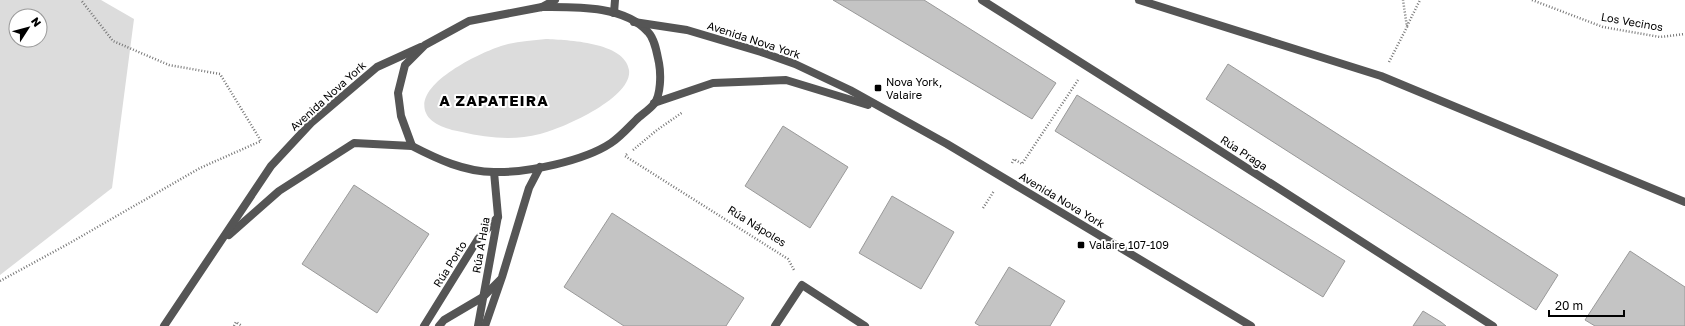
<svg xmlns="http://www.w3.org/2000/svg" width="1685" height="326" font-family="'Golos Text',sans-serif">
<style>
.green{fill:#dcdcdc;fill-rule:evenodd}
.building{fill:#c4c4c4;stroke:#999}
.lines{fill:none;stroke-linecap:round;stroke-linejoin:round}
.path{stroke:#777;stroke-width:2.5;stroke-dasharray:1 2;stroke-linecap:butt}
.minor{stroke:#555;stroke-width:8}
.tertiary{stroke:#555;stroke-width:8}
.poi-dot{fill:#000;stroke:#fff;stroke-width:1.5}
.labels{text-anchor:middle;stroke-width:4;stroke-linejoin:round;paint-order:stroke}
.street-label{font-size:11px;fill:#000;stroke:#fff}
.poi-label{font-size:11px;fill:#000;stroke:#fff;text-anchor:start}
.district-label{font-size:15px;font-weight:bold;letter-spacing:1px;fill:#000;stroke:#fff}
</style>
<rect width="100%" height="100%" fill="#fff"/>
<g class="green">
<path d="M 0,0 L 101,0 L 134,19 L 112,188 L 0,275 ZM 16,16 L 40,16 L 40,40 L 16,40 Z"/>
<path d="M 546,39 C 567,40 625,42 629,70 C 633,98 561,129 540,134 C 514,141 487,138 462,132 C 450,130 431,125 426,113 C 413,84 480,53 501,46 C 515,41 531,41 546,39 Z"/>
</g>
<g class="building">
<path d="M 833,0 L 924,0 L 1056,83 L 1032,119 Z"/>
<path d="M 1228,64 L 1558,275 L 1536,310 L 1206,99 Z"/>
<path d="M 1077,95 L 1345,261 L 1323,297 L 1055,131 Z"/>
<path d="M 783,126 L 848,167 L 810,228 L 745,186 Z"/>
<path d="M 354,185 L 429,234 L 377,313 L 302,264 Z"/>
<path d="M 892,196 L 954,232 L 921,289 L 859,253 Z"/>
<path d="M 612,213 L 744,298 L 726,326 L 624,326 L 564,287 Z"/>
<path d="M 1630,251 L 1685,287 L 1685,326 L 1595,326 L 1585,320 Z"/>
<path d="M 1009,267 L 1065,301 L 1050,326 L 980,326 L 975,323 Z"/>
<path d="M 1423,311 L 1441,322 L 1446,326 L 1413,326 Z"/>
</g>
<g class="lines">
<g class="path">
<path d="M 1532,0 L 1603,27 L 1660,37 L 1685,34"/>
<path d="M 1407,26 L 1420,0"/>
<path d="M 1389,62 L 1407,27 L 1403,0"/>
<path d="M 633,150 L 657,130 L 683,112"/>
<path d="M 627,154 L 625,156 L 788,259 L 794,270"/>
<path d="M 1012,163 L 1014,159 L 1022,164 L 1078,80"/>
<path d="M 983,208 L 994,191"/>
<path d="M 0,281 L 68,244 L 200,168 L 261,141 L 220,74 L 169,65 L 113,41 L 81,0"/>
<path d="M 234,326 L 236,322 L 242,326"/>
</g>
<g class="minor">
<path d="M 982,0 L 1197,136 L 1493,326"/>
<path d="M 1139,0 L 1381,76 L 1685,202"/>
<path d="M 542,7 L 555,0"/>
<path d="M 614,13 L 615,0"/>
<path d="M 424,326 L 478,239 L 498,217"/>
<path d="M 439,326 L 444,320 L 483,297 L 500,280"/>
<path d="M 478,326 L 498,216 L 494,172"/>
<path d="M 485,326 L 502,277 L 529,188 L 540,167"/>
<path d="M 775,326 L 802,285 L 865,326"/>
</g>
<g class="tertiary">
<path d="M 542,7 C 575,7 624,5 648,32 C 655,39 657,54 659,63 C 661,74 661,95 654,104 C 649,110 641,115 636,120 C 628,128 620,137 611,143 C 584,161 527,173 494,172 C 465,172 437,159 412,146 L 401,116 L 398,93 L 405,65 L 425,45 L 469,21 Z"/>
<path d="M 634,22 L 687,30 L 761,52 L 795,64 L 850,90 L 947,144 L 1251,326"/>
<path d="M 654,103 L 713,83 L 786,80 L 868,105"/>
<path d="M 229,235 L 279,191 L 354,143 L 412,146"/>
<path d="M 164,326 L 271,166 L 311,123 L 377,67 L 421,47"/>
</g>
</g>
<g class="poi-dot">
<rect x="874" y="84" width="8" height="8" rx="2"/>
<rect x="1077" y="241" width="8" height="8" rx="2"/>
</g>
<g class="labels">
<g class="street-label">
<text transform="translate(1632 22) rotate(10)" y="4">Los Vecinos</text>
<text transform="translate(754 40) rotate(18)" y="4">Avenida Nova York</text>
<text transform="translate(328 96) rotate(-42)" y="4">Avenida Nova York</text>
<text transform="translate(1244 153) rotate(33)" y="4">Rúa Praga</text>
<text transform="translate(1062 200) rotate(31)" y="4">Avenida Nova York</text>
<text transform="translate(757 226) rotate(32)" y="4">Rúa Nápoles</text>
<text transform="translate(481 245) rotate(-80)" y="4">Rúa A Haia</text>
<text transform="translate(450 264) rotate(-58)" y="4">Rúa Porto</text>
</g>
<g class="poi-label">
<text x="886" y="86">Nova York,<tspan x="886" dy="13">Valaire</tspan></text>
<text x="1089" y="249">Valaire 107-109</text>
</g>
<g class="district-label">
<text x="494" y="106">A ZAPATEIRA</text>
</g>
</g>
<g transform="translate(28 28) rotate(54)"><circle r="19" fill="#ffffff" stroke="#999999"/>
<path d="M0-3L7 15L0 10L-7 15Z" fill="#000000"/>
<text y="-6" font-size="11" font-weight="bold" text-anchor="middle" fill="#000000">N</text>
</g>
<path d="M1549 310v6h75v-6" fill="none" stroke="#000000" stroke-width="2"/>
<text x="1555" y="310" font-size="12" fill="#000000" stroke="#ffffff" stroke-width="3" paint-order="stroke">20 m</text>
</svg>
